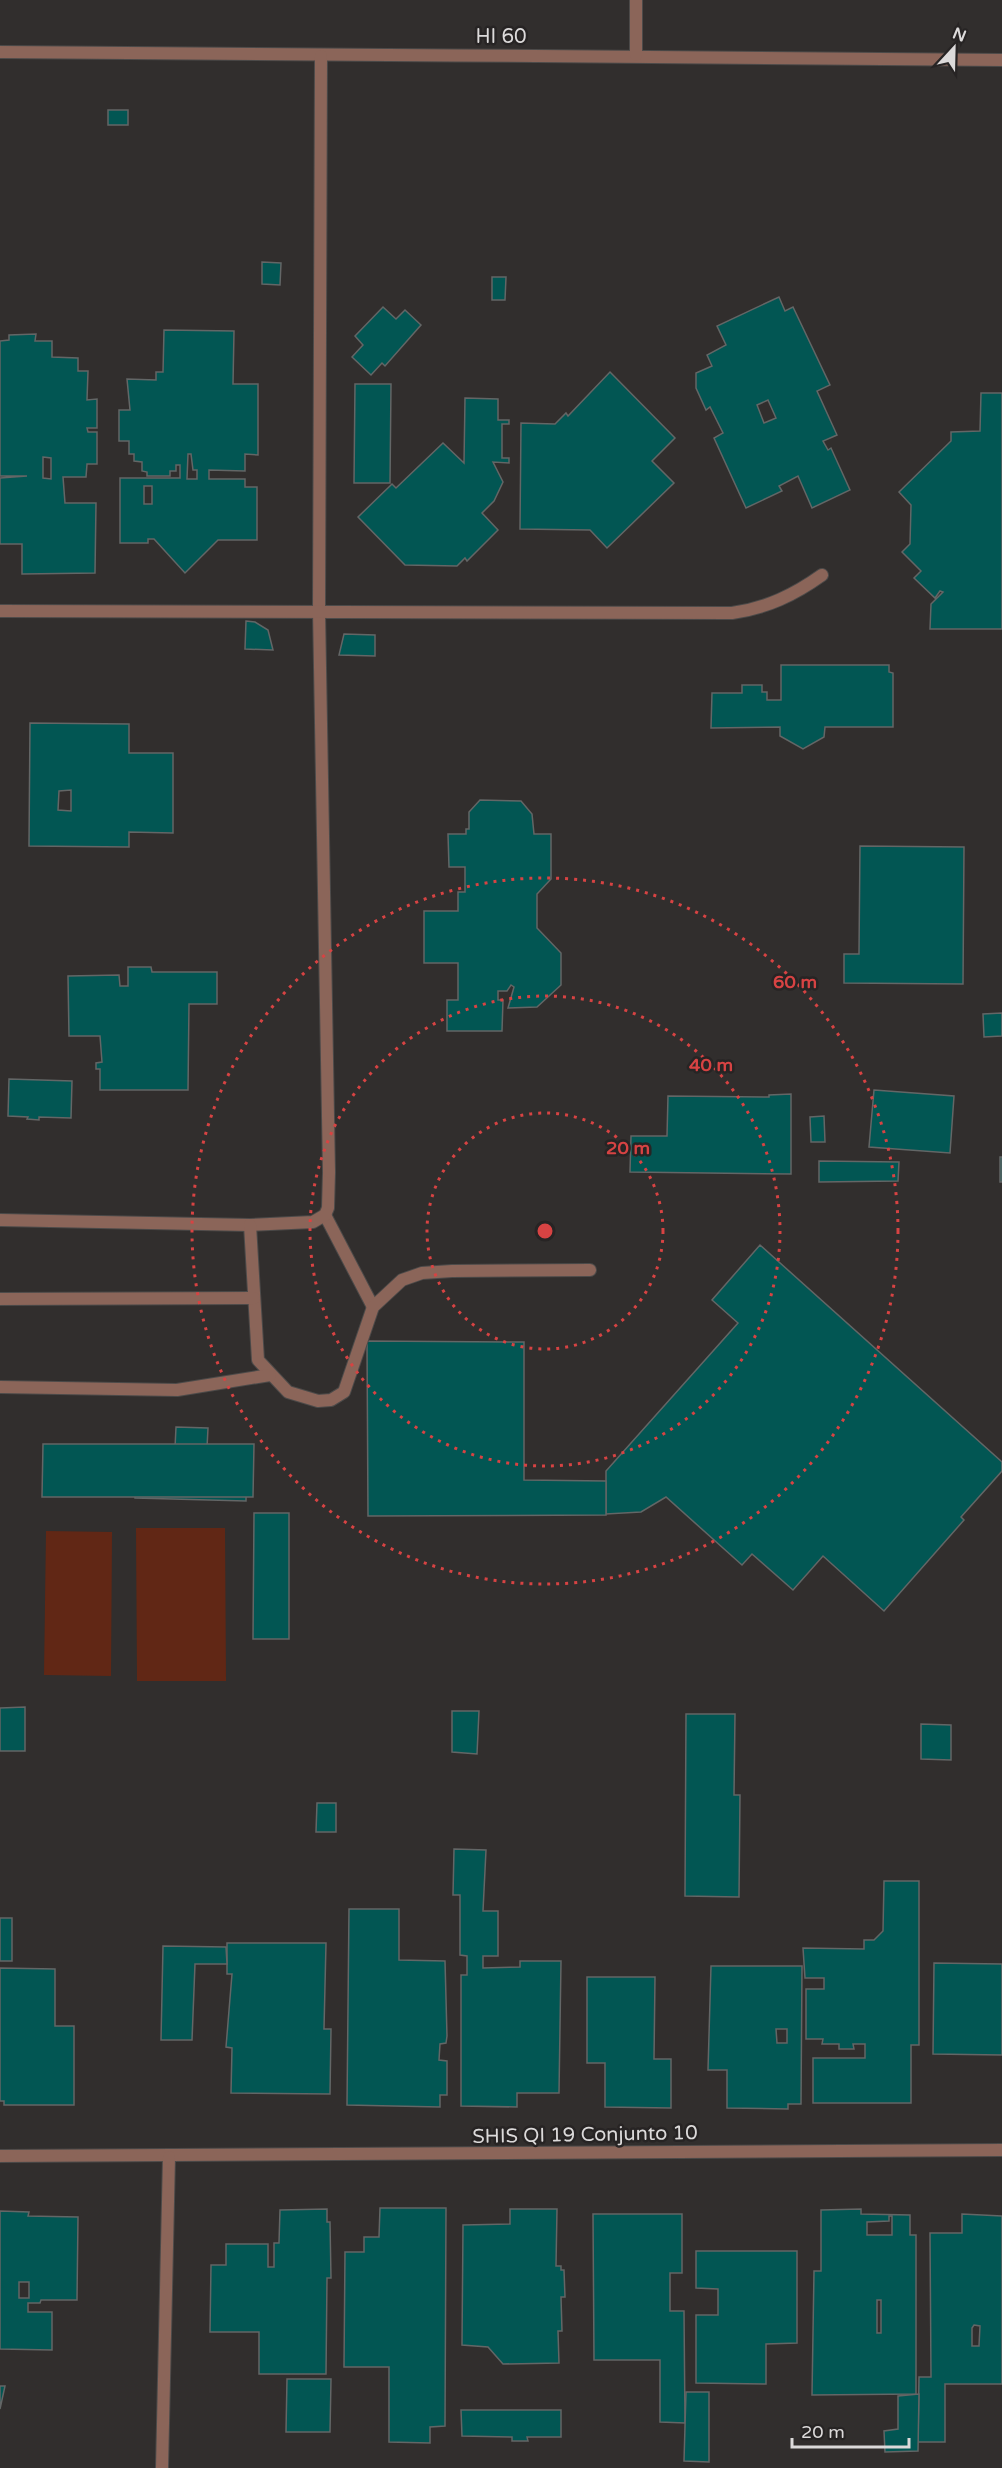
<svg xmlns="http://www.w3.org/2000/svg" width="1002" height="2468" font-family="'Varela Round',sans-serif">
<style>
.green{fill:#612715}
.building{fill:#025653;stroke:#636666;stroke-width:1.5;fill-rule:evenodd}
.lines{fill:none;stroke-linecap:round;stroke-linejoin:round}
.service-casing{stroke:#4c4a49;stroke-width:14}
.minor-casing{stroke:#4c4a49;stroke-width:14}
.service{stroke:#8b6559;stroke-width:12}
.minor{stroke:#8b6559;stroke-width:12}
.ring{fill:none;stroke:#d74343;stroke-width:3;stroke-dasharray:3 6}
.labels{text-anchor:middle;stroke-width:5;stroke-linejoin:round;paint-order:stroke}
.street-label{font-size:20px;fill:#dcdada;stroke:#272424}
.centre{fill:#d74343;stroke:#272424;stroke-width:3}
.ring-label{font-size:18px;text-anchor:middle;font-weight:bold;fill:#d74343;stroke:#272424;stroke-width:5;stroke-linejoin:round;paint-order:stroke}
</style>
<rect width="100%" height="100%" fill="#312e2d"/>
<g class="green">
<path d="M 136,1528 L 225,1528 L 226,1681 L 137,1681 Z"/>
<path d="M 46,1531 L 112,1532 L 111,1676 L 44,1675 Z"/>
</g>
<g class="building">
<rect x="108" y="110" width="20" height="15"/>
<path d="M 262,262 L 281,263 L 280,285 L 262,284 Z"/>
<path d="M 492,277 L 506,277 L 505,300 L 492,300 Z"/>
<path d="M 779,297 L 785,311 L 793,307 L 830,385 L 817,391 L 837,435 L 823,441 L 828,450 L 831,448 L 850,490 L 812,508 L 798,476 L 779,486 L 782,491 L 746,508 L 714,438 L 723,433 L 710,407 L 706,410 L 696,388 L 696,373 L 712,366 L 707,355 L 726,345 L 717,326 ZM 768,400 L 776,418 L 764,423 L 757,405 Z"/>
<path d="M 383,307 L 396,319 L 405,310 L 421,325 L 385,366 L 382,363 L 371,375 L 352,357 L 363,345 L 355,336 Z"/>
<path d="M 164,330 L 234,331 L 233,384 L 258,384 L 258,455 L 245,454 L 245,471 L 209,470 L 209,479 L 245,479 L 245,487 L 257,487 L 257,540 L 218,540 L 185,573 L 154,539 L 148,539 L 148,543 L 120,543 L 120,478 L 180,478 L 180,465 L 176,465 L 176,471 L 170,471 L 170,476 L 147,476 L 147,472 L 142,471 L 142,462 L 134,461 L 134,454 L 129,454 L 129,441 L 119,441 L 119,410 L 130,410 L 127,379 L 156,380 L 156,372 L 163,372 ZM 188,454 L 191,454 L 193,470 L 197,470 L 197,479 L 187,479 ZM 144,486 L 152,486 L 152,504 L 144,504 Z"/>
<path d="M 36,334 L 35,341 L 52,341 L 52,357 L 78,358 L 78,371 L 88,371 L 87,400 L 97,399 L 97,428 L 87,428 L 88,432 L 97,432 L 97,464 L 87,464 L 86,477 L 63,477 L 65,503 L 96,503 L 95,573 L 22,574 L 22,544 L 0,544 L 0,478 L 27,476 L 0,476 L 0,341 L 9,340 L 9,335 ZM 43,457 L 51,458 L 51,479 L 43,478 Z"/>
<path d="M 610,372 L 675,438 L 652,461 L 674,483 L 607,548 L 590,530 L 520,529 L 521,423 L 555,424 L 566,413 L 568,416 Z"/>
<path d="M 355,384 L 391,384 L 390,483 L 354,483 Z"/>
<path d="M 981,393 L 1002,393 L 1002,629 L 930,629 L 931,604 L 943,592 L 940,591 L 935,598 L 914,578 L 921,571 L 902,552 L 910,544 L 911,505 L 899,492 L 951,441 L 951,432 L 980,431 Z"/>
<path d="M 465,398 L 498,399 L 498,420 L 509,420 L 509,424 L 502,424 L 502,458 L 509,458 L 509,463 L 493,462 L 503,482 L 494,501 L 482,513 L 498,530 L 467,561 L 465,558 L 457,566 L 405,565 L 358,517 L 392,484 L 396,488 L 443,443 L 464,463 Z"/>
<path d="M 246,621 L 255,622 L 268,630 L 273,650 L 245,649 Z"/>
<path d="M 344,634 L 375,635 L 375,656 L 339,655 Z"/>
<path d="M 781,665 L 889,665 L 889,672 L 893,673 L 893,727 L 825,727 L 824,737 L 803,749 L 780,736 L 780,727 L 711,728 L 712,693 L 742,693 L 742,685 L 762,685 L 762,692 L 767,692 L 767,700 L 781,700 Z"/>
<path d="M 30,723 L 129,724 L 129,753 L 173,753 L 173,833 L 129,832 L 129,847 L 29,846 ZM 71,790 L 71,811 L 58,810 L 59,791 Z"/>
<path d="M 480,800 L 521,801 L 532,814 L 534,834 L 551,834 L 551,879 L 537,894 L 537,928 L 561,953 L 561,985 L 537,1007 L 508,1008 L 514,987 L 511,985 L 507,991 L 498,991 L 498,1000 L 503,1000 L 502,1031 L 447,1031 L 447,1000 L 458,1000 L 458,963 L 424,963 L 424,911 L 458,911 L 458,892 L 465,892 L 465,867 L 449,867 L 448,834 L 466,834 L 466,829 L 469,829 L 469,812 Z"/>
<path d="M 860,846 L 964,847 L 963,984 L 844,983 L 844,954 L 859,954 Z"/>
<path d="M 128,967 L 151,967 L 152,972 L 217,972 L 217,1004 L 189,1004 L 188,1090 L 100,1090 L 100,1069 L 96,1069 L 96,1063 L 102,1062 L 100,1036 L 69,1036 L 68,976 L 119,975 L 120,986 L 128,986 Z"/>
<path d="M 1002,1013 L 1002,1036 L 984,1037 L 983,1014 Z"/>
<path d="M 9,1079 L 72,1081 L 71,1118 L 39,1117 L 39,1120 L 27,1119 L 28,1117 L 8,1116 Z"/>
<path d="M 874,1090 L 954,1096 L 950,1153 L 869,1147 Z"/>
<path d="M 791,1094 L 791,1174 L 630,1172 L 631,1136 L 667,1136 L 668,1096 L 769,1097 L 769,1095 Z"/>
<path d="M 824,1116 L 825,1142 L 811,1142 L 810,1117 Z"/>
<rect x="1000" y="1157" width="2" height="25"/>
<path d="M 819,1161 L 899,1162 L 898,1181 L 819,1182 Z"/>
<path d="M 760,1245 L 1002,1462 L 1002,1471 L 961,1517 L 964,1520 L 884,1611 L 823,1556 L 793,1590 L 752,1554 L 742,1565 L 666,1497 L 641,1512 L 606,1514 L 606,1471 L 738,1323 L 712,1300 Z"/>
<path d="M 367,1341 L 524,1342 L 524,1480 L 606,1481 L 606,1515 L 368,1516 Z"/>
<path d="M 176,1427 L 208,1428 L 207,1448 L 247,1449 L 246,1501 L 135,1498 L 136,1447 L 175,1448 Z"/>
<path d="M 43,1444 L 254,1444 L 253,1497 L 42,1497 Z"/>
<path d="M 254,1513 L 289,1513 L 289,1639 L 253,1639 Z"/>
<path d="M 25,1707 L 25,1751 L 0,1751 L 0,1708 Z"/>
<path d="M 452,1711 L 479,1711 L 477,1754 L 452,1752 Z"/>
<path d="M 686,1714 L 735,1714 L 734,1795 L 740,1795 L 739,1897 L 685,1896 Z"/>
<path d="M 921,1724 L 951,1725 L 951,1760 L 921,1759 Z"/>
<path d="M 317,1803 L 336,1803 L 336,1832 L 316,1832 Z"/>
<path d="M 454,1849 L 486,1850 L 483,1911 L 498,1911 L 498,1956 L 483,1956 L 483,1968 L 520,1967 L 520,1961 L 561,1961 L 559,2093 L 517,2093 L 517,2107 L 461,2106 L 461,1975 L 467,1975 L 467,1956 L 460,1955 L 460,1895 L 453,1895 Z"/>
<path d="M 884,1881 L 919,1881 L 919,2045 L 911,2045 L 911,2103 L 813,2103 L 813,2058 L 865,2058 L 865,2044 L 853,2044 L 854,2049 L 839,2049 L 839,2044 L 822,2044 L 823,2039 L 806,2039 L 806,1989 L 824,1989 L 824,1978 L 805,1978 L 803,1948 L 864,1949 L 864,1940 L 874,1940 L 883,1931 Z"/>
<path d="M 349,1909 L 399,1909 L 399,1960 L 445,1961 L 447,2036 L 446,2043 L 440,2044 L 439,2060 L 447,2061 L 447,2095 L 440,2095 L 440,2107 L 347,2105 Z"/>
<rect x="0" y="1918" width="12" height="43"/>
<path d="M 227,1943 L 326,1943 L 324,2029 L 331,2029 L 330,2094 L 231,2093 L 232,2048 L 226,2047 L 232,1974 L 227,1974 Z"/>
<path d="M 163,1946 L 226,1947 L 227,1964 L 195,1964 L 192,2040 L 161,2040 Z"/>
<path d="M 934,1963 L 1002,1964 L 1002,2055 L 933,2054 Z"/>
<path d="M 711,1966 L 802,1966 L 801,2104 L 788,2104 L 788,2109 L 727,2108 L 727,2070 L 708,2070 ZM 776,2029 L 787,2029 L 787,2043 L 777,2043 Z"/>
<path d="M 0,1968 L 55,1969 L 55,2026 L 74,2026 L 74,2105 L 4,2105 L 4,2101 L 0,2101 Z"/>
<path d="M 587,1977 L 655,1977 L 654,2059 L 671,2059 L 671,2108 L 605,2107 L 605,2063 L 587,2063 Z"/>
<path d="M 380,2208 L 446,2208 L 445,2426 L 430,2427 L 430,2443 L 389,2442 L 389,2367 L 344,2367 L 345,2252 L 364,2252 L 364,2237 L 379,2237 Z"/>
<path d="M 327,2209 L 327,2222 L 330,2222 L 331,2278 L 327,2278 L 326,2374 L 259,2374 L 259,2332 L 210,2332 L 211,2265 L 226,2265 L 226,2244 L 268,2244 L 268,2267 L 274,2267 L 274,2243 L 279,2243 L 280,2210 Z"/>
<path d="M 510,2209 L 557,2209 L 556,2266 L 561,2266 L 561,2270 L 564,2270 L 565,2297 L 561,2297 L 562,2331 L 558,2331 L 559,2363 L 503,2364 L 488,2347 L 462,2345 L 463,2225 L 510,2224 Z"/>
<path d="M 861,2209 L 861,2214 L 910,2215 L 910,2235 L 916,2235 L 916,2394 L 812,2395 L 814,2271 L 821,2271 L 821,2210 ZM 889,2216 L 892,2216 L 892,2235 L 867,2235 L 867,2222 L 889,2221 ZM 877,2300 L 881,2300 L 881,2333 L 877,2333 Z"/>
<path d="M 0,2211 L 29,2212 L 28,2216 L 78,2217 L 77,2300 L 41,2300 L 40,2303 L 28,2303 L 28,2312 L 52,2312 L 52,2350 L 0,2349 ZM 19,2282 L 29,2282 L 29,2298 L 19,2298 Z"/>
<path d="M 593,2214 L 682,2214 L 682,2273 L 670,2273 L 670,2311 L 684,2311 L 685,2423 L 660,2422 L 660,2360 L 594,2360 Z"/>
<path d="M 962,2214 L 1002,2216 L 1002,2384 L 945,2384 L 945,2442 L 918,2442 L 919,2377 L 931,2377 L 930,2233 L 962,2233 ZM 974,2325 L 980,2326 L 979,2346 L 972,2346 L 972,2328 Z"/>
<path d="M 696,2251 L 797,2251 L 797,2343 L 766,2344 L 766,2384 L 696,2383 L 696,2315 L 718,2315 L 718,2289 L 696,2288 Z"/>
<path d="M 287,2379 L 331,2379 L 330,2432 L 286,2432 Z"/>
<path d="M 0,2386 L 5,2386 L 0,2409 Z"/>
<path d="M 686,2392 L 709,2392 L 709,2462 L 684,2461 Z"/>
<path d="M 919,2394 L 918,2451 L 885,2452 L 884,2431 L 898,2429 L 898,2396 Z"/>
<path d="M 461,2410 L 561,2410 L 561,2437 L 527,2437 L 528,2441 L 512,2441 L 512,2437 L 462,2436 Z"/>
</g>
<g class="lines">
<defs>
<g id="service">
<path d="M 325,1215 L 373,1307"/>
<path d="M 0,1220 L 250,1225 L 313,1222 L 325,1215 L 328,1208 L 329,1172"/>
<path d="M 250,1225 L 258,1360 L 288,1392 L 318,1401 L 331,1400 L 344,1392 L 373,1307 L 402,1280 L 422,1273 L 452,1271 L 590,1270"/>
<path d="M 0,1299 L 254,1298"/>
<path d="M 0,1387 L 177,1390 L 270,1375"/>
</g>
<g id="minor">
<path d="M 0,52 C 334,56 668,55 1002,60"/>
<path d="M 636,55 L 636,0"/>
<path d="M 321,56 L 319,611 L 329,1172"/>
<path d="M 0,611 L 732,613 C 767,608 794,595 822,575"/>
<path d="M 0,2156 L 1002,2150"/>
<path d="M 162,2468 L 169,2157"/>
</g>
</defs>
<use href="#service" class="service-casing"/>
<use href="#minor" class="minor-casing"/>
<use href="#service" class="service"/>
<use href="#minor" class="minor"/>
</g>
<g class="ring">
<circle cx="545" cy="1231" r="118"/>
<circle cx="545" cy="1231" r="235"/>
<circle cx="545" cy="1231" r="353"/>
</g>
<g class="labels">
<g class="street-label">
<text x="501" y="43">HI 60</text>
<text transform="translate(585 2134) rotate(-1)" y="7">SHIS QI 19 Conjunto 10</text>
</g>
</g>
<circle cx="545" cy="1231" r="9" class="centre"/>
<g class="ring-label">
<text x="795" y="988">60 m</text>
<text x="711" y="1071">40 m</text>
<text x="628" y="1154">20 m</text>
</g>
<g transform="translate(954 48) rotate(22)" stroke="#272424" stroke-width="4.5" paint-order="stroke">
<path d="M0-4.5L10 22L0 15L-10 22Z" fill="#dcdada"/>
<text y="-9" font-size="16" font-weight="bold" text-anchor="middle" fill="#dcdada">N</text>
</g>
<path d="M792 2438v9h117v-9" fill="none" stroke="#dcdada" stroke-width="3"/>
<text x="801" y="2438" font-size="18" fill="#dcdada" stroke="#272424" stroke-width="4.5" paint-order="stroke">20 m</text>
</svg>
